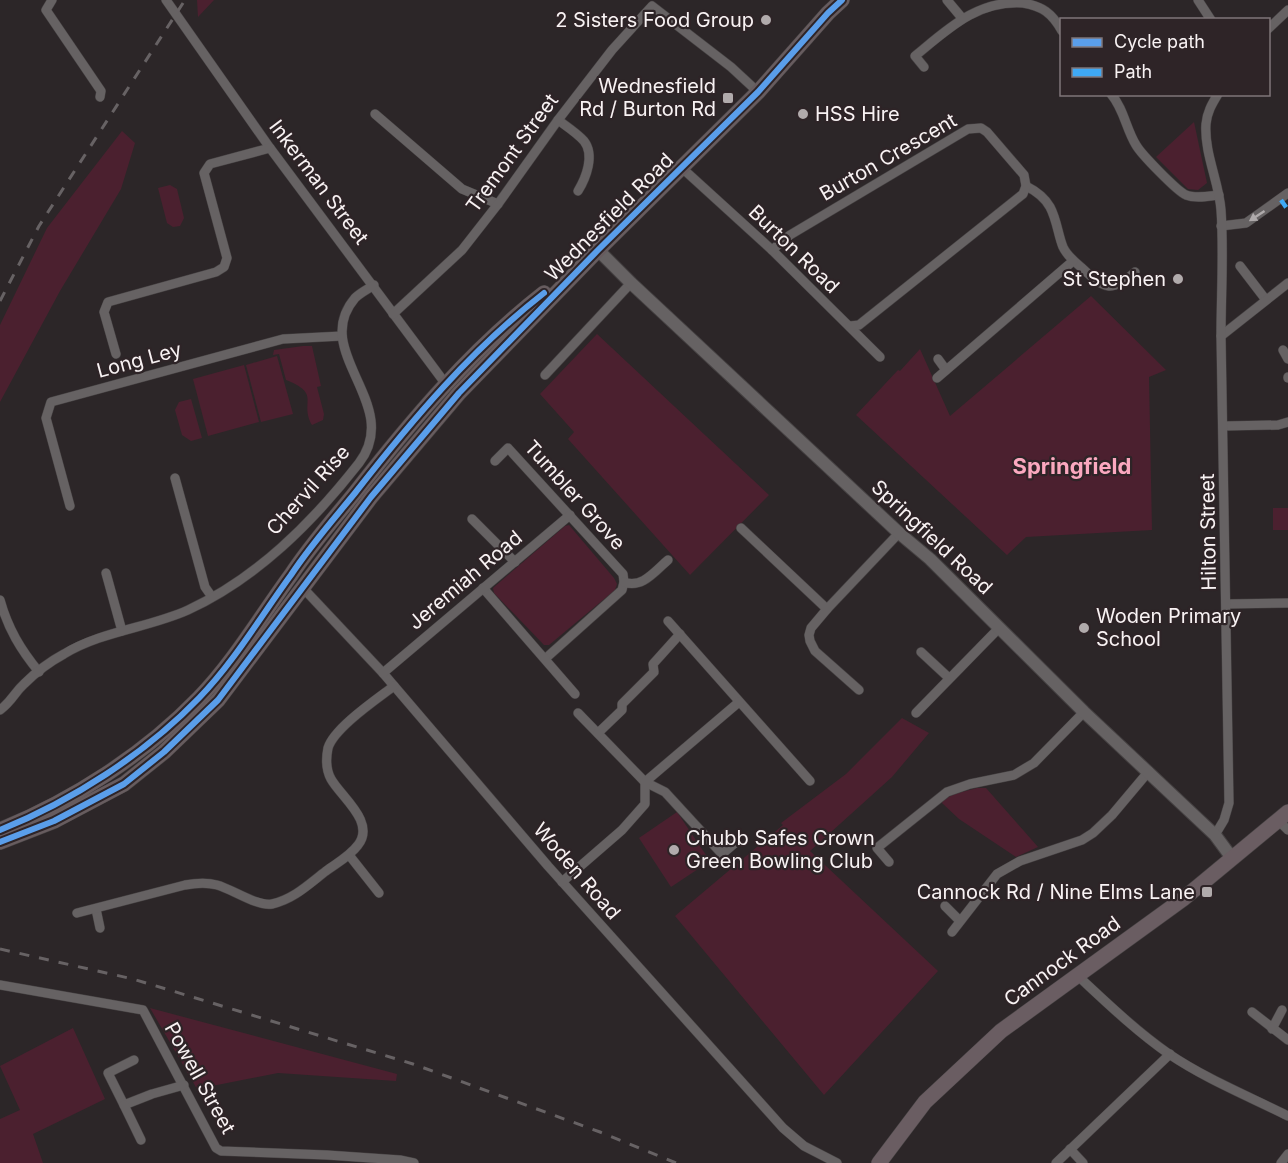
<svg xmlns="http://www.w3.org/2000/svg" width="1288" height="1163" font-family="Inter,sans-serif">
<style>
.green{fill:#4b202f}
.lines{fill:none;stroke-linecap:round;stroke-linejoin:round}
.minor-casing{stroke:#454142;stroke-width:10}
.tertiary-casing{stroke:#454142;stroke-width:14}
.primary-casing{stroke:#454142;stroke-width:16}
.trunk-casing{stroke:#454142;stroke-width:16}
.minor{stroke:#666263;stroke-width:9}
.tertiary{stroke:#666263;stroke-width:12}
.primary{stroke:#675c5f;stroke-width:15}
.trunk{stroke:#6a5d62;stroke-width:15}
.rail{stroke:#676264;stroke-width:3;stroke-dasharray:10 10;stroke-linecap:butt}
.quiet{stroke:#3fa9f5;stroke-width:4.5;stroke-dasharray:9 4.5;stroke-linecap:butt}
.cycleway-casing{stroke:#2e2427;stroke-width:10}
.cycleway{stroke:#5a9eea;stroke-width:6}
.oneway{fill:#afaaab}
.poi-dot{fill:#b1abac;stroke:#2e2427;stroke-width:2}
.labels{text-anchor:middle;stroke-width:4.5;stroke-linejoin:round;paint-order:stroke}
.poi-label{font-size:20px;fill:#f8f2f3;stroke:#2e2427;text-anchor:end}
.street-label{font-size:20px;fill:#f8f2f3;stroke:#2e2427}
.quarter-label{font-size:22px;font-weight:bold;fill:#faa8bf;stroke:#2e2427}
</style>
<rect width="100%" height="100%" fill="#2c2628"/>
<g class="green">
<path d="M 197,0 L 214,0 L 198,17 Z"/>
<path d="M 1194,122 L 1207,183 L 1198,190 L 1188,189 L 1156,157 Z"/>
<path d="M 122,131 L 135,143 L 121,189 L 60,291 L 0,402 L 0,325 L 47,228 Z"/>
<path d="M 170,185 L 177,189 L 184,218 L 180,226 L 173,227 L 167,223 L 158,188 Z"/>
<path d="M 1091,296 L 1166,370 L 1149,377 L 1152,530 L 1026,537 L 1007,555 L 856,415 L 898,370 L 900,371 L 920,349 L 950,416 Z"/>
<path d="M 597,334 L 769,495 L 690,575 L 568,439 L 574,432 L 540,394 Z"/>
<path d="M 303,346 L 312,346 L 321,386 L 317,387 L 324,414 L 323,420 L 312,425 C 299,402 322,394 286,380 L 279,354 L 273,355 L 274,350 Z"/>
<path d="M 277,356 L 293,414 L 261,422 L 246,365 Z"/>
<path d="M 244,365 L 259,422 L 208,436 L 193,379 Z"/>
<path d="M 191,399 L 202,438 L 191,441 L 182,435 L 175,410 L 179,402 Z"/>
<rect x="1273" y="508" width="15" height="22"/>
<path d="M 569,525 L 614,578 L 617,584 L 615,590 L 549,645 L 544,645 L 494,593 L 493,588 L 565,526 Z"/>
<path d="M 902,718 L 929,733 L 892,777 L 810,851 L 938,971 L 824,1095 L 675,916 L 783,825 L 781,823 L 846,774 Z"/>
<path d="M 977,788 L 986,788 L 1038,847 L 1016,857 L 959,819 L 942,803 L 943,800 L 954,794 Z"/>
<path d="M 677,812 L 710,861 L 671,887 L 639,838 Z"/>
<path d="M 150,1008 L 397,1074 L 396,1081 L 278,1073 L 197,1089 Z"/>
<path d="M 73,1028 L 105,1099 L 33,1134 L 43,1163 L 0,1163 L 0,1119 L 20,1110 L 0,1066 Z"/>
</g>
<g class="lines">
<defs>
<g id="minor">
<path d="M 52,0 L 46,10 L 101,91 L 100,97"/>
<path d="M 166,0 L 270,148 L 445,383"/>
<path d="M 947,0 L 962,18"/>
<path d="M 1198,0 L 1211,20"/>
<path d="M 1268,29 L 1288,10"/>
<path d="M 924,67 L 915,56 C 948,29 977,0 1023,3 C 1042,6 1052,13 1062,31"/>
<path d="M 1111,94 C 1124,109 1126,129 1136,145 C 1141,154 1177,191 1186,195 C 1196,199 1209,196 1219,195"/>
<path d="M 375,114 L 462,189 L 498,204"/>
<path d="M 558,120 C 566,126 577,133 584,141 C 595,155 586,178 578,191"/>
<path d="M 682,168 L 772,250 L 880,357"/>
<path d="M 1026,186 C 1036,191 1045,198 1050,207 C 1057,220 1058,235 1063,247 C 1067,256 1075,262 1082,268 C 1103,288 1112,294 1135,272"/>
<path d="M 1221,226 L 1246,223 L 1288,193"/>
<path d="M 772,250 L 790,235 L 968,129 L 981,128 L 987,132 L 1024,175 L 1026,186 L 1023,194 L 859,325 L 850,326"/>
<path d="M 1240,266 L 1266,300"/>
<path d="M 393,314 L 462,250 L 498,204 L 558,120 L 612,50 L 652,6 L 731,67 L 758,92"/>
<path d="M 1221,336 L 1288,283"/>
<path d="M 1283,350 L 1288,359"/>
<path d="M 116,354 L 104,312 L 108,302 L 216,272 L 224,267 L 227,258 L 204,173 L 210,164 L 270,148"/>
<path d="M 938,359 L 946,370"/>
<path d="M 545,375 L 631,283"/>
<path d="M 1288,377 L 1288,378"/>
<path d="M 937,378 L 1073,261"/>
<path d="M 1224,426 L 1278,425 L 1288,422"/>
<path d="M 495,461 L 508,448 L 623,574 L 624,582 L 622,590 L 546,658"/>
<path d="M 175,478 L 205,587 L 212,597"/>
<path d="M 70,506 L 46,418 L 51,402 L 283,339 L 342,336"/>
<path d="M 472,519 L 515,562"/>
<path d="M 741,528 L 827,609"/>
<path d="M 106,573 L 122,631"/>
<path d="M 624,582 C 642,589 655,571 668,560"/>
<path d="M 303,588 L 383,673 L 548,866 L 783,1128 L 804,1146 L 837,1163"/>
<path d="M 483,588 L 575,694"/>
<path d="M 0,600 C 8,629 21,650 39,672"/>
<path d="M 1227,604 L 1288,603"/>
<path d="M 668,621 L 810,781"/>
<path d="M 921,652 L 949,678"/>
<path d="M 383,673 L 570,515"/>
<path d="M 859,690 L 815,651 L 810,641 L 809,635 L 811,628 L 827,609 L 899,533"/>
<path d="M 0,710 C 13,700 14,693 24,684 C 35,673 51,661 64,654 C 102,631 148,628 188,610 C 257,578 312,523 359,463 C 404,404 309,352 355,298 C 360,293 368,289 374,285"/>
<path d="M 578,713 L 645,782 L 665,792 L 722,854 L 735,843"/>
<path d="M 916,713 L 1000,627"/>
<path d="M 598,733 L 622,710 L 622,704 L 654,672 L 653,664 L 680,634"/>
<path d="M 1278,820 L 1288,830"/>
<path d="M 1215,835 L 1224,820 L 1229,803 L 1221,336 C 1221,294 1224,252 1221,210 C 1219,182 1204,153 1206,124 C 1207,112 1212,104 1218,94"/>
<path d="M 349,855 L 379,893"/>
<path d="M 889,862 L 877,848 L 947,792 L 970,784 L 1014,775 L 1034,763 L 1084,712"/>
<path d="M 562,882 L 622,830 L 645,804 L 645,782 L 739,702"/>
<path d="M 945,906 L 960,921"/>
<path d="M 96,909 L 100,928"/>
<path d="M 77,913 L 185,885 C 196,883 206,882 217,885 C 232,889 258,907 272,904 C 294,899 309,884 326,871 C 337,863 350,856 358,845 C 376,822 341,797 331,779 C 326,770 326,758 328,748 C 334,728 377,699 394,686"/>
<path d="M 952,932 L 997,874 L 1020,861 L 1082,840 L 1093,833 L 1112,815 L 1149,771"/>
<path d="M 1078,976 C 1107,1003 1136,1031 1169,1054 C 1206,1079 1248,1096 1288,1116"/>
<path d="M 0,985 L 143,1010 L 216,1148 L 221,1151 L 327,1155 L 400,1160 L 414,1163"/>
<path d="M 1252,1012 L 1288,1040"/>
<path d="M 1272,1029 L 1282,1010"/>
<path d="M 134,1060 L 108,1073 L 124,1105 L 152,1094 L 184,1085"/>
<path d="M 124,1105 L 141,1140"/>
<path d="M 1070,1149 L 1083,1163"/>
<path d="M 1056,1163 L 1170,1054"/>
<path d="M 1281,1163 L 1288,1154"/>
</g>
<path id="tertiary" d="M 598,250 L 631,283 L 899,533 L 930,559 L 1084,712 L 1215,835 L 1232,858"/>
<g id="primary">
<path d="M 0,830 C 72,801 145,754 199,698 C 234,662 261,616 291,575 C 310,546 333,520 355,493 C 412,420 471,350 544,293"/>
<path d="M 0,842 L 54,821 L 124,784 L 164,752 L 218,700 L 371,497 L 459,393 L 598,250 L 758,92 L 828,13 L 842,0"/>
</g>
<path id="trunk" d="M 879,1163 L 925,1102 L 1001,1031 L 1183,899 L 1288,812"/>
</defs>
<use href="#minor" class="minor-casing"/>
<use href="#tertiary" class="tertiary-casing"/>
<use href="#primary" class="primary-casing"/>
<use href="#trunk" class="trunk-casing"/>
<use href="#minor" class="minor"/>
<use href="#tertiary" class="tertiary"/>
<use href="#primary" class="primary"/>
<use href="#trunk" class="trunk"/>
<g class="rail">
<path d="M 0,301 L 39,226 L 185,0"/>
<path d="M 0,949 L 133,979 L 413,1064 L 600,1132 L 676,1163"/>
</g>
<path class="quiet" d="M 1281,200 L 1288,210"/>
<defs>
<g id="cycleway">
<path d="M 0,830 C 72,801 145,754 199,698 C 234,662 261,616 291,575 C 310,546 333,520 355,493 C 412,420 471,350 544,293"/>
<path d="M 0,842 L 54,821 L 124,784 L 164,752 L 218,700 L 371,497 L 459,393 L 598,250 L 758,92 L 828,13 L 842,0"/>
</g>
</defs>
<use href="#cycleway" class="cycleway-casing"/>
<use href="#cycleway" class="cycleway"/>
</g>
<defs><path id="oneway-solid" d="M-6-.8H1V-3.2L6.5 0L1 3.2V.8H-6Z" transform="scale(1.5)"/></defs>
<use class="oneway" href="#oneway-solid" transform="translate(1257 216) rotate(147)"/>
<g class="poi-dot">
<circle cx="766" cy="20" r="6"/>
<rect x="722" y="92" width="12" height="12" rx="3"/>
<circle cx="803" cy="114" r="6"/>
<circle cx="1178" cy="279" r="6"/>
<circle cx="1084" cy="628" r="6"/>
<circle cx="674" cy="850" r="6"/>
<rect x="1201" y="886" width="12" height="12" rx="3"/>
</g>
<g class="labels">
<g class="poi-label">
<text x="754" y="27">2 Sisters Food Group</text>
<text x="716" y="93">Wednesfield<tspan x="716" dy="23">Rd / Burton Rd</tspan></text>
<text x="815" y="121" text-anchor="start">HSS Hire</text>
<text x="1166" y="286">St Stephen</text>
<text x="1096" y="623" text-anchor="start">Woden Primary<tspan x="1096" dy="23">School</tspan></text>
<text x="686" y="845" text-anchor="start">Chubb Safes Crown<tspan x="686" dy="23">Green Bowling Club</tspan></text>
<text x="1195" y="899">Cannock Rd / Nine Elms Lane</text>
</g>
<g class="street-label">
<text transform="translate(512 153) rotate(-54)" y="7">Tremont Street</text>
<text transform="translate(888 157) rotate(-30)" y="7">Burton Crescent</text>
<text transform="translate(319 182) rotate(53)" y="7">Inkerman Street</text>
<text transform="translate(609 217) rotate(-45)" y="7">Wednesfield Road</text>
<text transform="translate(794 249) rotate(44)" y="7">Burton Road</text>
<text transform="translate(139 360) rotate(-15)" y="7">Long Ley</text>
<text transform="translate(308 490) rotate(-48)" y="7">Chervil Rise</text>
<text transform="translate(575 495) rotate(48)" y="7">Tumbler Grove</text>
<text transform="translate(1208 532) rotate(-91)" y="7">Hilton Street</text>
<text transform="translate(932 537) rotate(43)" y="7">Springfield Road</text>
<text transform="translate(465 580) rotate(-40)" y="7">Jeremiah Road</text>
<text transform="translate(577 871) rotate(49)" y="7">Woden Road</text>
<text transform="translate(1062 961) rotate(-36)" y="7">Cannock Road</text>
<text transform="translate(200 1078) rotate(61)" y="7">Powell Street</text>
</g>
<g class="quarter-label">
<text x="1072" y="474">Springfield</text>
</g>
</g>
<rect x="1060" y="18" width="210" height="78" fill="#2e2427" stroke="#7f7679" stroke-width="1.5"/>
<rect x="1072" y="38" width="30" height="9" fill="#5a9eea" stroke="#7f7679" stroke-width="1.5"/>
<text x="1114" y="48" font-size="18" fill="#f8f2f3">Cycle path</text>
<rect x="1072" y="68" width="30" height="9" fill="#3fa9f5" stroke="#7f7679" stroke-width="1.5"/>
<text x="1114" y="78" font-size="18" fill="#f8f2f3">Path</text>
</svg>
